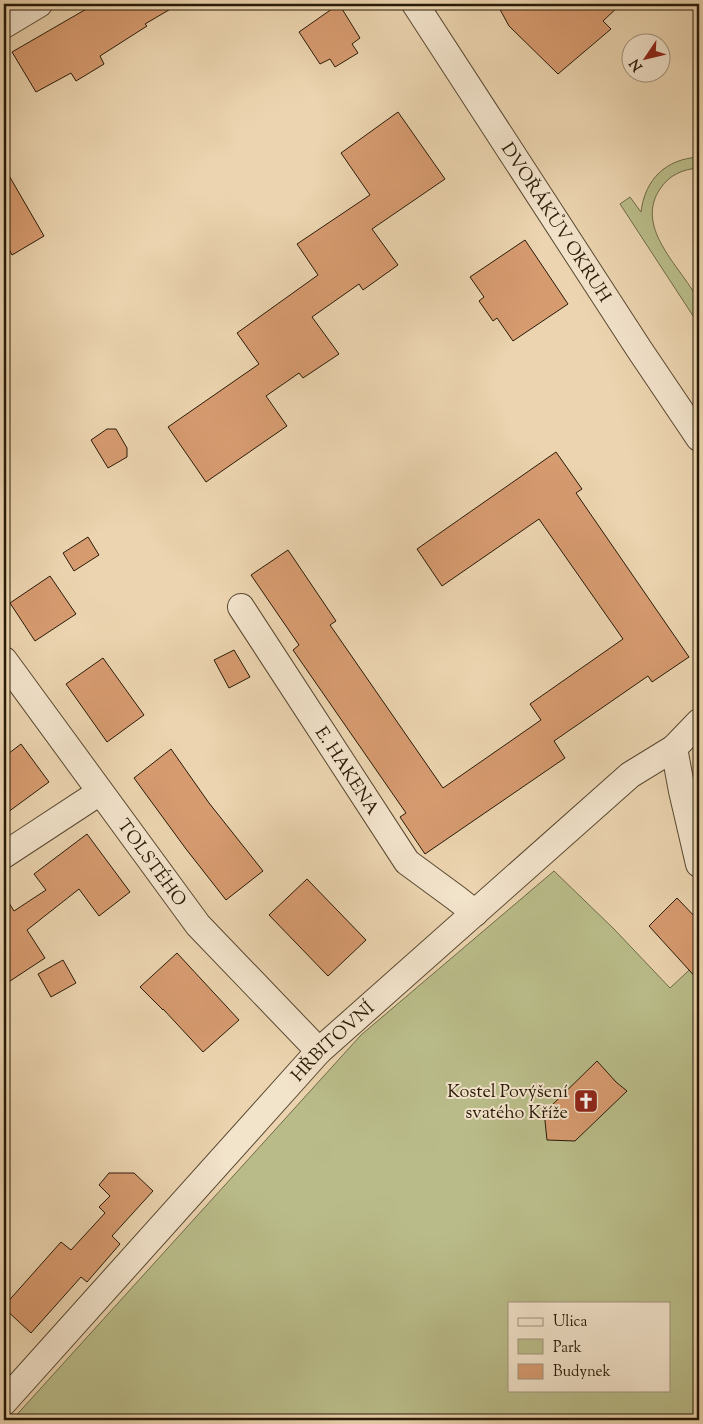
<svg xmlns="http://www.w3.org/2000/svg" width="703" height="1424" font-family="'Sorts Mill Goudy',serif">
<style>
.green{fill:#b9bc89;stroke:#706b48;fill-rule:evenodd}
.building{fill:#d79b70;stroke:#281a07}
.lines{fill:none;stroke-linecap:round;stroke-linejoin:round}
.minor-casing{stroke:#594831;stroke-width:28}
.minor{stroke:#f2e3cb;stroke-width:26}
.labels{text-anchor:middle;stroke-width:4;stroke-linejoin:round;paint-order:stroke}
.street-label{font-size:18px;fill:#281a07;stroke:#f2e3cb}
.poi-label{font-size:18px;fill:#281a07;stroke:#f2e3cb;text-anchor:end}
</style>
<rect width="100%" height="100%" fill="#ebd4af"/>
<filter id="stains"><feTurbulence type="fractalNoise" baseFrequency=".004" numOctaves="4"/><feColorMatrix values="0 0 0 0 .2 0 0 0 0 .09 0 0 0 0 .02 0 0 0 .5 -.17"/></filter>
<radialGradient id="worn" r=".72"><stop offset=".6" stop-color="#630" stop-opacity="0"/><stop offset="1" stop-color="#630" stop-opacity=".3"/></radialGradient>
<g class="green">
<path d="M 699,157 L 699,168 C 683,169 669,175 660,189 C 637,223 671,258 689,285 C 692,290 698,296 699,302 C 701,308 699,318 699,325 L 620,204 L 630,197 L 641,212 C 645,179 666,159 699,157 Z"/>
<path d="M 554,871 L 614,929 L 670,988 L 699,961 L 699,1420 L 12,1420 L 361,1035 ZM 509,1303 L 669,1303 L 669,1390 L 509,1390 Z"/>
</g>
<g class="building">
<path d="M 95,4 L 179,4 L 145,24 L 147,26 L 100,56 L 104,64 L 76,81 L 71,73 L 36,92 L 12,52 Z"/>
<path d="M 339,4 L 360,38 L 352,44 L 358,53 L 335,67 L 330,59 L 320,64 L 299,32 Z"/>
<path d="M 497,4 L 621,4 L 603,21 L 611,29 L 558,74 L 509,26 Z"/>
<path d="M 398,112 L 445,179 L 372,229 L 398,265 L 363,290 L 359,284 L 312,317 L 339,354 L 303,378 L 299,373 L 266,396 L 287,426 L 206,482 L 168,427 L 259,364 L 237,333 L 318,275 L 297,244 L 370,195 L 341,153 Z"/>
<path d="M 4,167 L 44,236 L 12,255 L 4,240 Z"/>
<path d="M 525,240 L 568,304 L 513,341 L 497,318 L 493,321 L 479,301 L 484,297 L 470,277 Z"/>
<path d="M 107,429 L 116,429 L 127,448 L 127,457 L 108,468 L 91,440 Z"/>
<path d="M 556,452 L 582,489 L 576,493 L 689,657 L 652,682 L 648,676 L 554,741 L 565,758 L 425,854 L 400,817 L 406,813 L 293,650 L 299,645 L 251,575 L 288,550 L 336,621 L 330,625 L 443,788 L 541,720 L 530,704 L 623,639 L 539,519 L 442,586 L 417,549 Z"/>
<path d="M 88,537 L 99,555 L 74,571 L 63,553 Z"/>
<path d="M 50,576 L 76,614 L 35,641 L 10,603 Z"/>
<path d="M 234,650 L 250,677 L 229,688 L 214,660 Z"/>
<path d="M 103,658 L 144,715 L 107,742 L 66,684 Z"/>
<path d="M 21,744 L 49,782 L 4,815 L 4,757 Z"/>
<path d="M 171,749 L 209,803 L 263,871 L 226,900 L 186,849 L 134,778 Z"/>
<path d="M 87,834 L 130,892 L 99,916 L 79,889 L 27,930 L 45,958 L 4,985 L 4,895 L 14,911 L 46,890 L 34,874 Z"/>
<path d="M 307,879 L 366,940 L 328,976 L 269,915 Z"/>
<path d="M 677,898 L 699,921 L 699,981 L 649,926 Z"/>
<path d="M 177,953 L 239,1020 L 203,1052 L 163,1009 L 163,1010 L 140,987 Z"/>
<path d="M 63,960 L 76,983 L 51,997 L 38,974 Z"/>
<path d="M 597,1061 L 616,1082 L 627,1091 L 575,1141 L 547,1140 L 545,1121 L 546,1111 Z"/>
<path d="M 109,1173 L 134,1173 L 153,1191 L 112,1236 L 120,1244 L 87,1282 L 81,1277 L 31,1333 L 4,1308 L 4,1306 L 61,1242 L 71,1250 L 105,1213 L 99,1207 L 110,1196 L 99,1185 Z"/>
</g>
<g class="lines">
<defs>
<g id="minor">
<path id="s1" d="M 415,4 L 639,349 L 699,438"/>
<path d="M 4,25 L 39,4"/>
<path id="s2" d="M 241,607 L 407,862 L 456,898 L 475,913"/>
<path id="s3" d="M 4,660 L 198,925 L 319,1051"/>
<path d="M 674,748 L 682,791 L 699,864"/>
<path d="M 4,855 L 100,792"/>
<path id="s4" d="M 4,1402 L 319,1051 L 630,775 L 674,748 L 699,722"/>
</g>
</defs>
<use href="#minor" class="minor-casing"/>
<use href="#minor" class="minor"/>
</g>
<defs>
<symbol id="church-square" viewBox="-11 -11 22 22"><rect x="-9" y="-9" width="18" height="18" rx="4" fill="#8f2418" stroke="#f2e3cb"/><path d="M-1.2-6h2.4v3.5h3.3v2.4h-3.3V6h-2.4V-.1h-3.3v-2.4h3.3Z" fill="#fff"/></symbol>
</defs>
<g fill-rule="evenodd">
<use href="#church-square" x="572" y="1087" width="28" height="28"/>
</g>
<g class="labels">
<g class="street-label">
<text dy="6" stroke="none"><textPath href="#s1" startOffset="260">DVOŘÁKŮV OKRUH</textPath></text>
<text dy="6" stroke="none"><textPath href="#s2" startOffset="195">E. HAKENA</textPath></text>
<text dy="6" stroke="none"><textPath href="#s3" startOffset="251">TOLSTÉHO</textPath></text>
<text dy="6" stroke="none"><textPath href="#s4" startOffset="488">HŘBITOVNÍ</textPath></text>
</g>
<g class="poi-label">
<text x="568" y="1097">Kostel Povýšení<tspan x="568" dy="21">svatého Kříže</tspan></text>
</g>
</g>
<rect width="703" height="1424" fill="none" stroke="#ebd4af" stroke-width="20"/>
<rect x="5" y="5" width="693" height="1414" fill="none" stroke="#281a07" stroke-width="2.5"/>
<rect x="10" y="10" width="683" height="1404" fill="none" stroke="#281a07"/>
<rect x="508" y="1302" width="162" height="90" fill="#f2e3cb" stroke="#a1937d"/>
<rect x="518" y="1318" width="25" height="8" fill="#f2e3cb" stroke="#a1937d"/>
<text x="553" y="1326" font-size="15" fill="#281a07">Ulica</text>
<rect x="518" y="1339" width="25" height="15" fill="#b9bc89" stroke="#a1937d"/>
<text x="553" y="1352" font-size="15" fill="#281a07">Park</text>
<rect x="518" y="1364" width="25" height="15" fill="#d79b70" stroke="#a1937d"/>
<text x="553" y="1376" font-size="15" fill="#281a07">Budynek</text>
<g transform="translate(646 58) rotate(235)"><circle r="24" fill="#f2e3cb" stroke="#a1937d"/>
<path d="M0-4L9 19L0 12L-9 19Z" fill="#8f2418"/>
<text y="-8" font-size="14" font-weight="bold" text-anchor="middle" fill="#281a07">N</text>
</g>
<rect width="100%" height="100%" filter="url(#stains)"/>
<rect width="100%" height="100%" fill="url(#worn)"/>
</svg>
